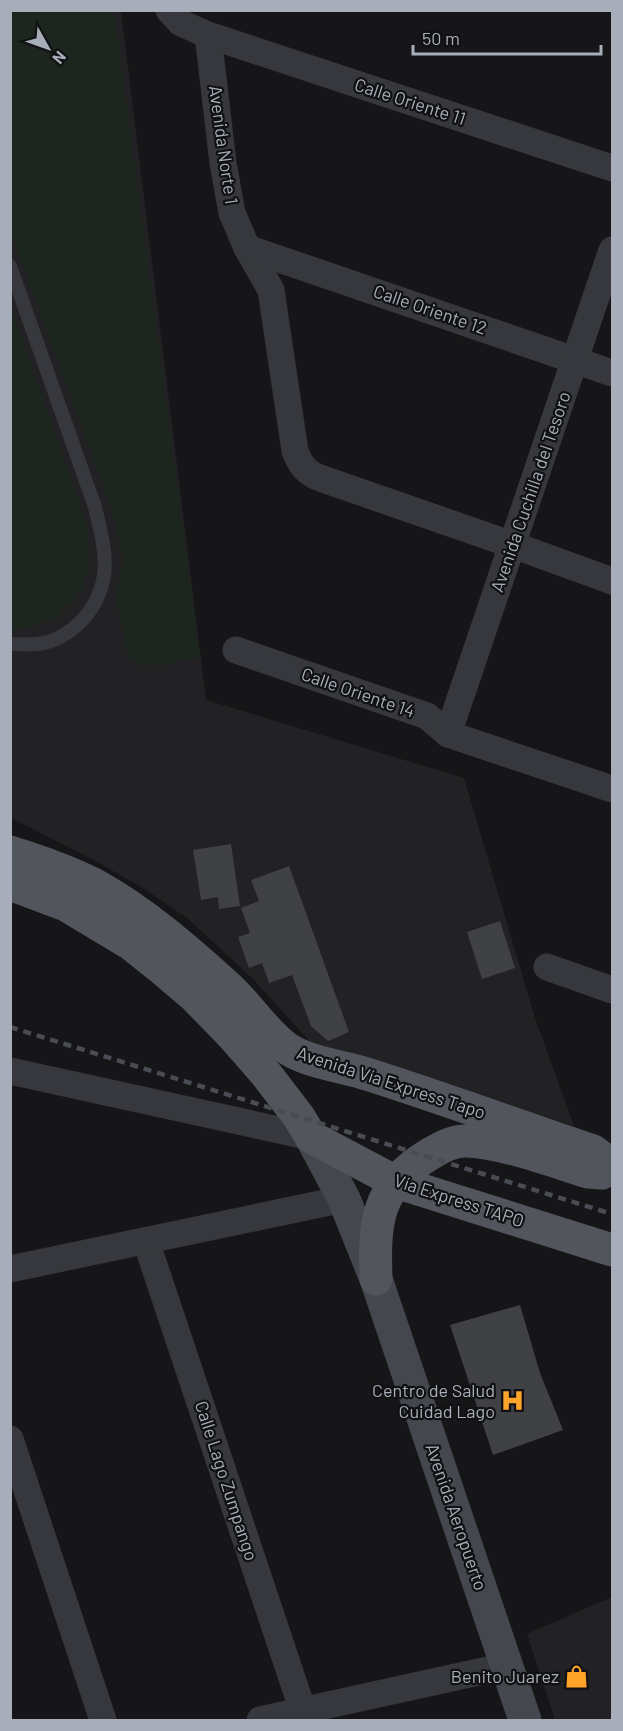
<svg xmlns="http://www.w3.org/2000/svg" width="623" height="1731" font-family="Barlow,sans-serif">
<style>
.built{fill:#222225}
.green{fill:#1d261e}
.building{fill:#404145}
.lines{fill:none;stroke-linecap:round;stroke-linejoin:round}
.service{stroke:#36383d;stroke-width:14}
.minor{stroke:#36383d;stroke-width:27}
.secondary{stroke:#44474d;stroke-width:33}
.primary{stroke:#52555c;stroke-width:33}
.rail{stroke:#494c52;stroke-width:4.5;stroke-dasharray:8 6;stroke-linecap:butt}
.labels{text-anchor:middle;stroke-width:4.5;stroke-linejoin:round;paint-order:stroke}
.street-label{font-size:18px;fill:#a7aeb9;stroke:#111113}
.poi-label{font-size:18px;fill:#a7aeb9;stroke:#111113;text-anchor:end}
</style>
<rect width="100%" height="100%" fill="#161618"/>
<g class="built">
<path d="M 11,11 L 121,11 L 206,700 L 464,778 L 535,1018 L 574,1126 L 312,1044 L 253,979 L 187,918 L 143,888 L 92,859 L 11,818 Z"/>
<path d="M 612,1597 L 612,1720 L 555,1720 L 527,1634 Z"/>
</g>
<g class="green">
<path d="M 11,10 L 114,11 L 200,657 L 163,665 L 142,665 L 130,657 L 125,641 L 116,598 L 123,560 L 112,510 L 11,233 Z"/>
<path d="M 11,307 L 86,521 L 90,568 L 80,593 L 58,616 L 24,630 L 10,628 Z"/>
</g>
<g class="building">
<path d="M 231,844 L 240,906 L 219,909 L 218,897 L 201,900 L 193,850 Z"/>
<path d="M 289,866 L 349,1032 L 328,1041 L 311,1026 L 292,975 L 269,983 L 262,963 L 249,968 L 238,937 L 250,933 L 241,908 L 259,901 L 251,880 Z"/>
<path d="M 500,921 L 515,968 L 482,979 L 467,932 Z"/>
<path d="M 520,1305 L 540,1373 L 563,1430 L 493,1455 L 450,1325 Z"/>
</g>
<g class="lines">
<path class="service" d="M 10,266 L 95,507 C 100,529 107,553 104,575 C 99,609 72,639 38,644 C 30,645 19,644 10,644"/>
<g class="minor">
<path d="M 169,10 L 181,23 L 208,35 L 223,163 L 232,213 L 247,248 L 271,290 L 295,451 C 300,464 306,473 320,478 L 513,545 L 612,581"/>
<path d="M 208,35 L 612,168"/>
<path d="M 247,248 L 612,373"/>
<path d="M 236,650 L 427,716 L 448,734 L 612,789"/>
<path d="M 448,734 L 612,250"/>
<path d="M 547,967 L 612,990"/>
<path d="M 10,1071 L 311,1137"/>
<path d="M 146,1241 L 306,1720"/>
<path d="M 10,1269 L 344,1199"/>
<path d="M 10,1439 L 103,1720"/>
<path d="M 260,1720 L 506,1666"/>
</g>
<path class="secondary" d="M 311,1137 L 344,1199 L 376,1279 L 525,1720"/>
<g class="primary">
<path d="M 10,852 C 39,861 68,871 95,885 C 144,912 187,950 228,987 C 249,1006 265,1033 288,1049 C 312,1064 344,1066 370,1075 C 445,1099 519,1126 593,1151 L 612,1165"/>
<path d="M 10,884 L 66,905 L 131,944 L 161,968 L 195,997 L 232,1035 L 266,1074 L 299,1117 L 311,1137 L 396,1182 L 612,1250"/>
<path d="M 376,1279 C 374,1222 376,1186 430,1154 C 442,1147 454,1140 468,1141 C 505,1143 552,1161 588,1172 L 602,1173"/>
</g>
<path class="rail" d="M 10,1027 L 612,1214"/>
</g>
<defs>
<symbol id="hospital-bare" viewBox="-9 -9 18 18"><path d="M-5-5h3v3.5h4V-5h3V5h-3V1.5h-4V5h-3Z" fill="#fea428" stroke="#111113" stroke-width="2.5" paint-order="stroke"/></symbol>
<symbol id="shop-bare" viewBox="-9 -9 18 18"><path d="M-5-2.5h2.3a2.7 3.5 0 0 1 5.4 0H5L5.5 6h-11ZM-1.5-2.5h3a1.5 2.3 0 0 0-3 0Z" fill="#fea428" stroke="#111113" stroke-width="2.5" paint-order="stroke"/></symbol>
</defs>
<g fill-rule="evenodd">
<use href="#hospital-bare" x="496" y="1384" width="33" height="33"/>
<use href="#shop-bare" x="560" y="1660" width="33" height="33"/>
</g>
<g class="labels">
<g class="street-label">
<text transform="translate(410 102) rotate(18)" y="6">Calle Oriente 11</text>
<text transform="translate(223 145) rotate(82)" y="6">Avenida Norte 1</text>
<text transform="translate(430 310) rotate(19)" y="6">Calle Oriente 12</text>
<text transform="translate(531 492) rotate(-71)" y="6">Avenida Cuchilla del Tesoro</text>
<text transform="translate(358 693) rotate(19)" y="6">Calle Oriente 14</text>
<text transform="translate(391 1083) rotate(18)" y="6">Avenida Vía Express Tapo</text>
<text transform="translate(459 1201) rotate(18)" y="6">Vía Express TAPO</text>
<text transform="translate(226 1481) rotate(72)" y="6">Calle Lago Zumpango</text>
<text transform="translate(456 1517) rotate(71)" y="6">Avenida Aeropuerto</text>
</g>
<g class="poi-label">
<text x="495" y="1397">Centro de Salud<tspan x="495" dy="21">Cuidad Lago</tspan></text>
<text x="559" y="1683">Benito Juarez</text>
</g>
</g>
<rect width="623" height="1731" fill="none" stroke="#a7aeb9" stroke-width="24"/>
<g transform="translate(48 48) rotate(130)" stroke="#111113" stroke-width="4.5" paint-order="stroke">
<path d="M0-4.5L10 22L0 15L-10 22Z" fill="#a7aeb9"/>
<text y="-9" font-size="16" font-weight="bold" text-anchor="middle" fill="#a7aeb9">N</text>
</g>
<path d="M413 45v9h188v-9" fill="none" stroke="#a7aeb9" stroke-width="3"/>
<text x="422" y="45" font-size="18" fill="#a7aeb9" stroke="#111113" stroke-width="4.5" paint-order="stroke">50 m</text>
</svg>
